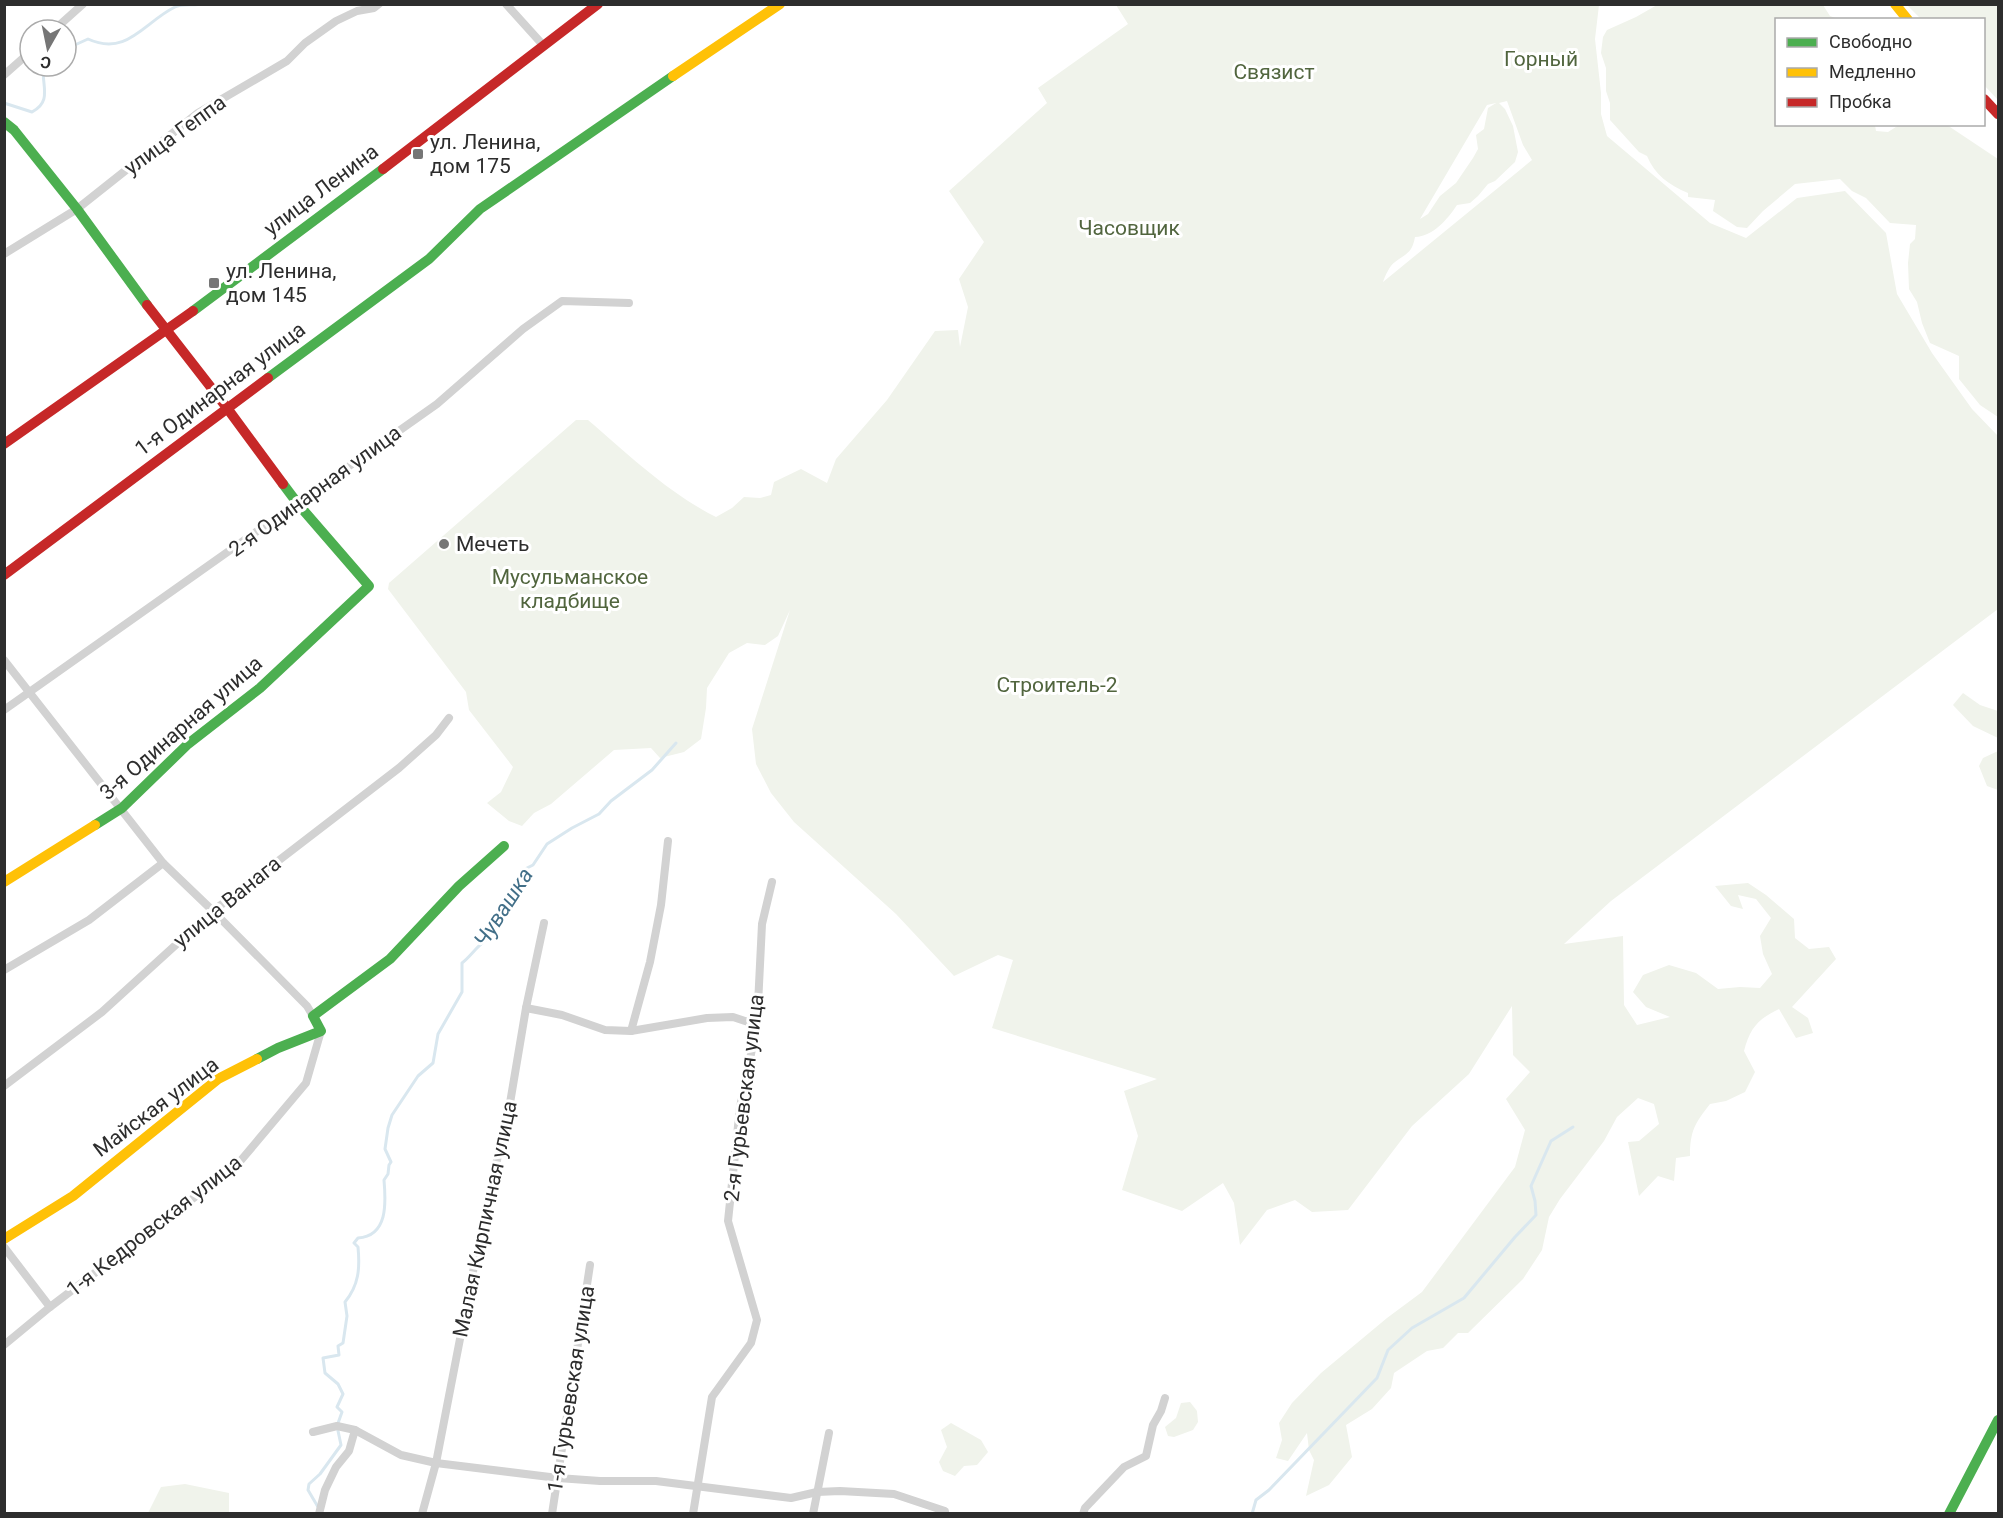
<svg xmlns="http://www.w3.org/2000/svg" width="2003" height="1518" font-family="Roboto,sans-serif">
  <style>
    .green { fill: #f0f3eb; fill-rule: evenodd }
    .lines { fill: none; stroke-linecap: round; stroke-linejoin: round }
    .stream { stroke: #d9e7ef; stroke-width: 3 }
    .street { stroke: #d2d2d2; stroke-width: 8 }
    .fast { stroke: #4caf50; stroke-width: 10 }
    .slow { stroke: #ffc107; stroke-width: 10 }
    .jam { stroke: #c62828; stroke-width: 10 }
    .poi-dot { fill: #767676; stroke: #fff; stroke-width: 2 }
    .labels { text-anchor: middle; stroke-width: 6; stroke-linejoin: round; paint-order: stroke }
    .park-label { font-size: 21px; fill: #51653e; stroke: #fff }
    .street-label { font-size: 21px; fill: #2d2d2d; stroke: #fff }
    .poi-label { font-size: 21px; fill: #2d2d2d; stroke: #fff; text-anchor: start }
    .water-label { font-size: 22px; font-style: italic; fill: #426f88; stroke: #fff }
  </style>
  <rect width="100%" height="100%" fill="#fff"/>
  <g class="green">
    <path d="M1116,5H1599L1595,39L1601,93V114L1607,136L1710,223L1746,238L1797,198L1845,191L1886,233L1897,294L1932,353L1972,409L1998,436V609L1611,901L1564,944L1623,936L1624,1005L1637,1025L1670,1017L1646,1007L1633,992L1643,975L1669,965L1696,973L1718,989L1740,987L1760,988L1772,974L1763,954L1760,936L1771,918L1756,899L1738,895L1743,909L1731,906L1715,886L1748,883L1766,895L1794,919L1795,938L1809,949L1829,947L1836,959L1792,1007L1808,1018L1813,1033L1796,1038L1779,1009C1758,1019 1750,1028 1744,1051L1755,1072L1745,1092L1726,1101L1710,1104C1695,1123 1690,1131 1690,1156L1676,1158L1674,1181L1658,1176L1639,1196L1628,1142L1639,1141L1659,1124L1654,1104L1638,1098L1617,1117L1604,1141L1560,1199L1549,1217L1542,1250L1523,1279L1468,1333H1458L1443,1348L1427,1351L1394,1373L1391,1388L1372,1409L1346,1425L1352,1457L1329,1485L1306,1496L1314,1460L1309,1450L1307,1433L1288,1461L1276,1458L1282,1440L1279,1423L1292,1403L1321,1373L1387,1318L1422,1292L1515,1167L1525,1130L1506,1099L1530,1072L1513,1055L1512,1006L1469,1074L1412,1126L1348,1210L1312,1212L1295,1200L1267,1210L1240,1245L1234,1203L1223,1183L1182,1211L1122,1190L1138,1136L1124,1091L1157,1079L992,1028L1013,960L998,955L954,976L896,914L794,822L771,793L756,764L752,729L790,610L778,636L765,645L747,643L729,653L707,688L706,708L701,739L684,752L660,758L651,748L614,750L551,804L534,813L522,826L509,821L487,803L501,792L513,767L469,710L466,692L388,589L389,583L576,420H588C628,454 668,493 716,517L732,508L744,497L760,498L771,495L774,482L801,469L827,483L836,459L887,400L935,331L958,330L960,347L968,307L959,279L984,242L949,191L1047,103L1038,88L1128,24ZM1507,101L1523,145L1532,160L1383,282C1385,276 1390,265 1395,262C1407,253 1412,253 1415,237C1433,236 1447,220 1457,205L1470,203L1478,196L1488,184L1495,181L1515,162L1518,152L1513,126L1505,109L1499,103ZM1496,103L1488,108L1484,129L1476,135L1478,149L1473,158L1456,183L1440,196L1428,214L1420,219L1487,105Z"/>
    <path d="M1657,5H1823L1830,16L1838,19L1776,20V124L1875,125L1876,131L1888,132L1899,125H1947L1998,159V417L1980,405L1959,379V356L1930,343L1922,323L1917,302L1909,289L1908,263L1910,244L1915,239L1916,225L1890,223L1866,198L1852,191L1840,179L1795,184L1763,211L1747,228L1737,227L1713,211L1715,200L1688,197V193C1669,185 1655,175 1647,156L1639,152L1610,120V103L1606,91V68L1601,53L1603,37L1607,30L1636,17Z"/>
    <path d="M1907,5H1998V100L1984,85V20L1921,19Z"/>
    <path d="M1963,693L1980,705L1998,711V738L1973,726L1953,705Z"/>
    <path d="M1998,751V790L1987,786L1979,766L1983,758Z"/>
    <path d="M1190,1402L1197,1411L1198,1422L1193,1430L1174,1437L1168,1436L1165,1427L1176,1418L1181,1403Z"/>
    <path d="M951,1423L981,1440L988,1452L977,1465L964,1466L955,1476L943,1471L939,1462L947,1447L941,1430Z"/>
    <path d="M185,1484L229,1493V1513H148L161,1487Z"/>
  </g>
  <g class="lines">
    <g class="stream">
      <path d="M66,49L88,39C127,57 144,22 175,7C182,3 194,6 202,4"/>
      <path d="M4,103L32,112C51,102 43,88 43,70L46,66"/>
      <path d="M318,1507L308,1490L309,1484L320,1474L341,1445L337,1426L342,1412L337,1407L343,1394L338,1384L325,1373L323,1358L339,1355L338,1346L343,1343L347,1316L345,1302C359,1285 360,1268 358,1247L354,1243L358,1238C388,1236 386,1203 384,1180L388,1174L389,1165L391,1162L385,1149L388,1128L392,1115L418,1076L433,1063L438,1034L462,992V963C471,956 476,947 486,940L485,934L494,925L523,870L533,865L547,844L572,828L599,814L611,801L652,770L676,743"/>
      <path d="M1252,1514L1256,1500L1269,1490L1377,1378L1388,1350L1412,1328L1464,1298L1515,1237L1536,1215L1535,1201L1531,1186L1551,1141L1573,1127"/>
    </g>
    <g class="street">
      <path d="M506,4L543,45"/>
      <path d="M54,30L83,4"/>
      <path d="M4,75L30,52"/>
      <path d="M4,254L77,209L198,113L287,61L305,43L336,21L357,11L374,8L379,4"/>
      <path d="M4,660L163,863L213,911L307,1006L313,1016"/>
      <path d="M4,710L437,404L523,329L562,301L629,303"/>
      <path d="M4,970L89,920L163,863"/>
      <path d="M526,1008L562,1015L605,1030L631,1031L707,1018L733,1017L757,1025"/>
      <path d="M631,1031L650,962L661,905L668,841"/>
      <path d="M4,1086L102,1012L213,911L399,768L436,735L449,718"/>
      <path d="M4,1247L50,1307"/>
      <path d="M4,1345L50,1307L237,1165L306,1083L321,1031"/>
      <path d="M313,1432L337,1426L355,1430L401,1455L436,1463L558,1478L600,1481H656L791,1498L817,1492L840,1491L894,1494L945,1511V1514"/>
      <path d="M319,1514L325,1490L336,1467L349,1451L355,1430"/>
      <path d="M422,1514L436,1463L483,1220L509,1109L526,1008L544,923"/>
      <path d="M552,1514L590,1265"/>
      <path d="M693,1514L712,1397L751,1343L757,1320L728,1221L740,1107L757,1025L762,924L772,882"/>
      <path d="M813,1514L829,1433"/>
      <path d="M1083,1514L1085,1508L1124,1467L1146,1456L1153,1425L1161,1411L1165,1398"/>
    </g>
    <g class="fast">
      <path d="M4,122L14,130L77,209L147,305"/>
      <path d="M193,311L383,169"/>
      <path d="M268,378L429,259L480,209L673,76"/>
      <path d="M95,825L122,808L188,744L260,688L369,586L298,504L283,484"/>
      <path d="M257,1059L278,1048L321,1031L313,1016L390,959L459,886L504,846"/>
      <path d="M1949,1514L1998,1420"/>
    </g>
    <g class="slow">
      <path d="M1895,4L1908,20"/>
      <path d="M673,76L780,4"/>
      <path d="M4,882L95,825"/>
      <path d="M4,1239L73,1196L218,1079L257,1059"/>
    </g>
    <g class="jam">
      <path d="M1984,99L1998,114"/>
      <path d="M383,169L598,4"/>
      <path d="M147,305L227,408L283,484"/>
      <path d="M4,444L193,311"/>
      <path d="M4,575L268,378"/>
    </g>
  </g>
  <g class="poi-dot">
    <rect x="412" y="148" width="12" height="12" rx="3"/>
    <rect x="208" y="277" width="12" height="12" rx="3"/>
    <circle cx="444" cy="544" r="6"/>
  </g>
  <g class="labels">
    <g class="park-label">
      <text x="1541" y="66">Горный</text>
      <text x="1274" y="79">Связист</text>
      <text x="1129" y="235">Часовщик</text>
      <text x="570" y="584">Мусульманское<tspan x="570" dy="24">кладбище</tspan></text>
      <text x="1057" y="692">Строитель-2</text>
    </g>
    <g class="street-label">
      <text transform="translate(175 135) rotate(-36)" y="7">улица Геппа</text>
      <text transform="translate(321 190) rotate(-37)" y="7">улица Ленина</text>
      <text transform="translate(220 389) rotate(-37)" y="7">1-я Одинарная улица</text>
      <text transform="translate(315 491) rotate(-36)" y="7">2-я Одинарная улица</text>
      <text transform="translate(181 728) rotate(-41)" y="7">3-я Одинарная улица</text>
      <text transform="translate(227 902) rotate(-39)" y="7">улица Ванага</text>
      <text transform="translate(744 1098) rotate(-83)" y="7">2-я Гурьевская улица</text>
      <text transform="translate(156 1107) rotate(-37)" y="7">Майская улица</text>
      <text transform="translate(485 1219) rotate(-78)" y="7">Малая Кирпичная улица</text>
      <text transform="translate(154 1226) rotate(-38)" y="7">1-я Кедровская улица</text>
      <text transform="translate(571 1389) rotate(-81)" y="7">1-я Гурьевская улица</text>
    </g>
    <g class="poi-label">
      <text x="430" y="149">ул. Ленина,<tspan x="430" dy="24">дом 175</tspan></text>
      <text x="226" y="278">ул. Ленина,<tspan x="226" dy="24">дом 145</tspan></text>
      <text x="456" y="551">Мечеть</text>
    </g>
    <g class="water-label">
      <text transform="translate(503 907) rotate(-57)" y="8">Чувашка</text>
    </g>
  </g>
  <rect width="2003" height="1518" fill="none" stroke="#2d2d2d" stroke-width="12"/>
  <rect x="1775" y="18" width="210" height="108" fill="#ffffff" stroke="#ababab" stroke-width="1.5"/>
  <rect x="1787" y="38" width="30" height="9" fill="#4caf50" stroke="#ababab" stroke-width="1.5"/>
  <text x="1829" y="48" font-size="18" fill="#2d2d2d">Свободно</text>
  <rect x="1787" y="68" width="30" height="9" fill="#ffc107" stroke="#ababab" stroke-width="1.5"/>
  <text x="1829" y="78" font-size="18" fill="#2d2d2d">Медленно</text>
  <rect x="1787" y="98" width="30" height="9" fill="#c62828" stroke="#ababab" stroke-width="1.5"/>
  <text x="1829" y="108" font-size="18" fill="#2d2d2d">Пробка</text>
  <g transform="translate(48 48) rotate(189)"><circle r="28" fill="#ffffff" stroke="#ababab" stroke-width="1.5"/>
  <path d="M0-4.5L10 22L0 15L-10 22Z" fill="#767676"/>
  <text y="-9" font-size="16" font-weight="bold" text-anchor="middle" fill="#2d2d2d">С</text>
  </g>
</svg>
